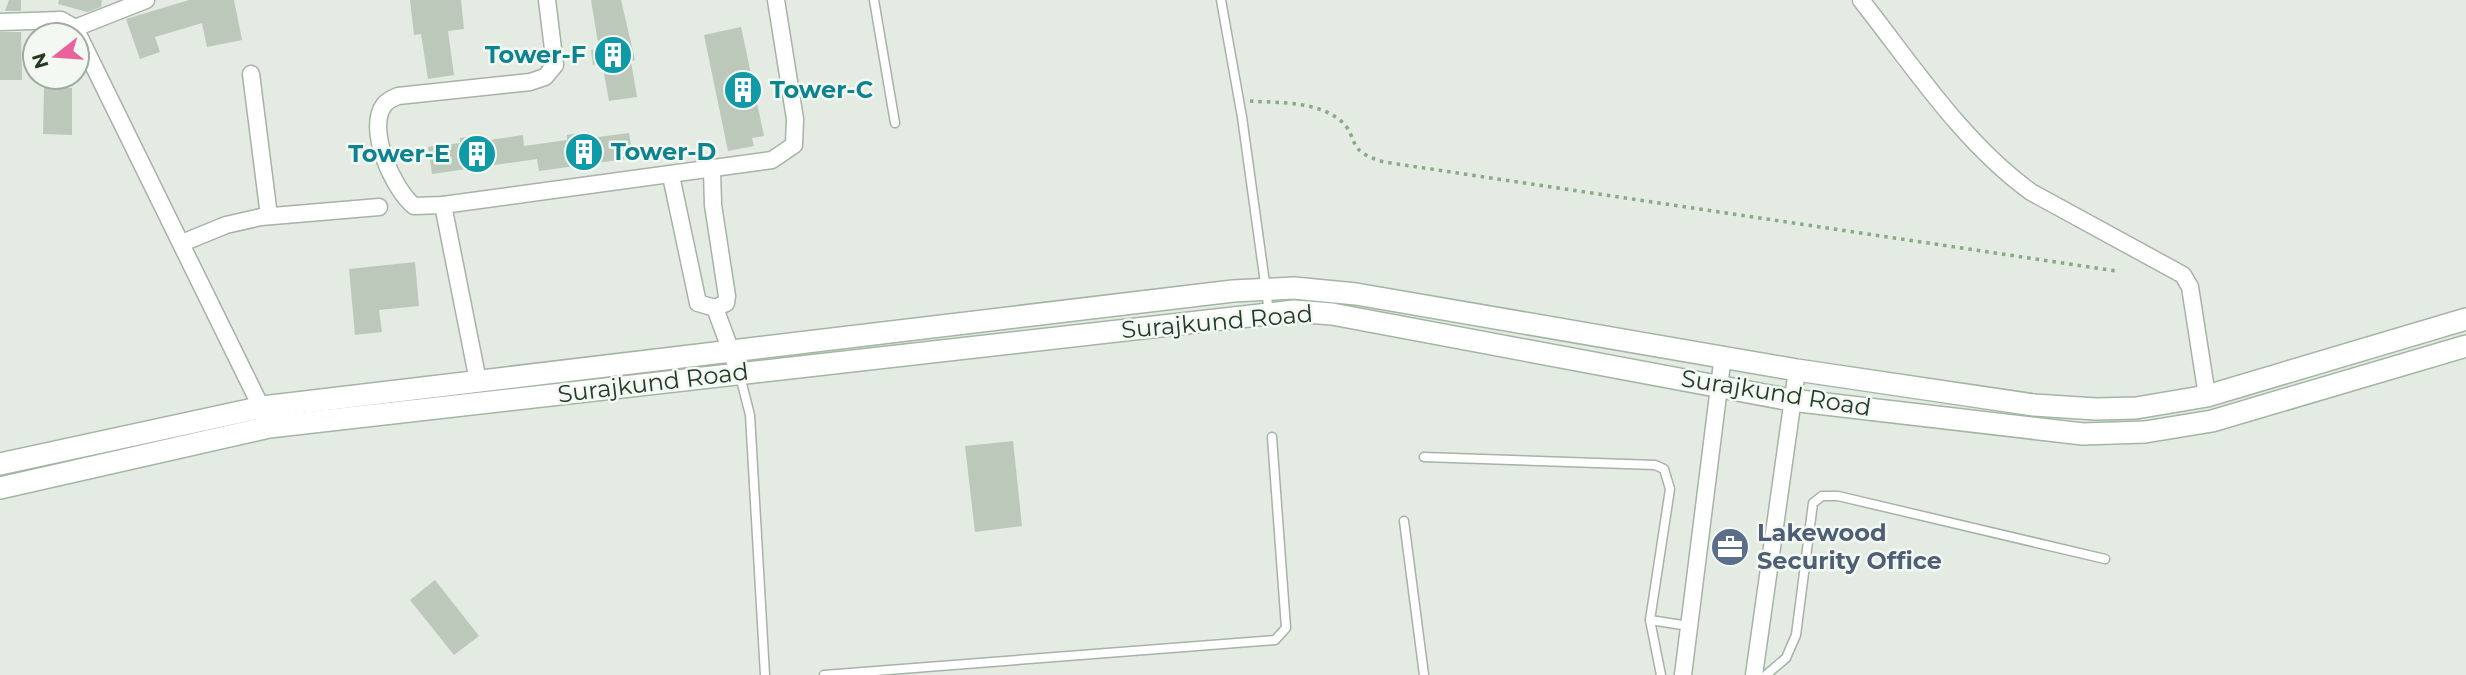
<svg xmlns="http://www.w3.org/2000/svg" width="2466" height="675" font-family="Montserrat,sans-serif">
  <style>
    .building { fill: #bcc9ba }
    .lines { fill: none; stroke-linecap: round; stroke-linejoin: round }
    .lane-casing { stroke: #a6b3a6; stroke-width: 11 }
    .street-casing { stroke: #a6b3a6; stroke-width: 19 }
    .secondary-casing { stroke: #a2b6a2; stroke-width: 24 }
    .path { stroke: #85ac85; stroke-width: 3.5; stroke-dasharray: 3.5 5; stroke-linecap: butt }
    .lane { stroke: #fff; stroke-width: 8 }
    .street { stroke: #fff; stroke-width: 16 }
    .secondary { stroke: #fff; stroke-width: 21 }
    .labels { text-anchor: middle; stroke-width: 5; stroke-linejoin: round; paint-order: stroke }
    .culture-label { font-size: 24px; font-weight: bold; fill: #0d838f; stroke: #f3f8f2; text-anchor: end }
    .street-label { font-size: 24px; fill: #233b25; stroke: #f3f8f2 }
    .service-label { font-size: 24px; font-weight: bold; fill: #4e5e75; stroke: #f3f8f2; text-anchor: start }
  </style>
  <rect width="100%" height="100%" fill="#e3ebe2"/>
  <g class="building">
    <path d="M9,0H21V11H5Z"/>
    <path d="M59,0H102L101,7L87,12L58,4Z"/>
    <path d="M189,0H234L242,40L207,47L202,23L155,37L160,52L140,59L126,19Z"/>
    <path d="M410,0H461L464,29L448,31L454,75L428,79L421,34L414,35Z"/>
    <path d="M591,0H621L635,60L631,61L637,97L609,101L602,63L593,65L591,50L599,49Z"/>
    <path d="M741,27L764,136L752,138L754,146L728,151L704,35Z"/>
    <path d="M0,32H21L22,80H0Z"/>
    <path d="M44,87L72,88V135L43,134Z"/>
    <path d="M589,132L590,138L629,133L633,158L539,171L537,159L432,174L428,147L460,143V138L482,135L483,141L523,135L524,146L567,140V135Z"/>
    <path d="M415,262L419,306L379,310L382,332L355,335L349,269Z"/>
    <path d="M1013,441L1022,526L975,532L965,446Z"/>
    <path d="M1721,536L1742,539L1739,558L1718,555Z"/>
    <path d="M435,580L479,636L454,655L410,600Z"/>
  </g>
  <g class="lines">
    <defs>
      <g id="lane">
        <path d="M874,0L895,123"/>
        <path d="M1221,0L1242,117L1269,312"/>
        <path d="M740,376L750,415L765,675"/>
        <path d="M1424,457L1655,465L1664,469L1670,489L1650,620L1661,675"/>
        <path d="M1404,521L1424,675"/>
        <path d="M1650,620L1689,626"/>
        <path d="M824,675L1275,640L1286,628L1272,437"/>
        <path d="M1766,675L1786,658L1796,635L1813,503L1822,496H1838L2105,559"/>
      </g>
      <g id="street">
        <path d="M547,0L555,65L545,77L530,82L398,96C393,98 387,101 384,105C366,129 393,189 414,206L443,205L772,160L794,145L795,119L776,0"/>
        <path d="M1861,0C1913,66 1962,142 2031,192L2183,275L2190,287L2207,396"/>
        <path d="M0,22L61,20L75,28L265,415"/>
        <path d="M75,28L146,0"/>
        <path d="M251,74L269,216"/>
        <path d="M671,176L698,303L715,308L726,303L727,296L713,205L712,170"/>
        <path d="M443,205L478,381"/>
        <path d="M182,243L226,225L261,217L379,207"/>
        <path d="M715,308L739,373"/>
        <path d="M1683,675L1723,355"/>
        <path d="M1754,675L1797,370"/>
      </g>
      <g id="secondary">
        <path d="M0,464L263,407L1233,291L1294,288L1356,294L1797,370L2034,405L2096,409L2136,408L2207,396L2466,319"/>
        <path d="M0,488L269,427L1294,311L1332,314L1791,400L2083,434L2145,432L2212,421L2466,346"/>
      </g>
    </defs>
    <use href="#lane" class="lane-casing"/>
    <use href="#street" class="street-casing"/>
    <use href="#secondary" class="secondary-casing"/>
    <path class="path" d="M1250,101C1279,103 1316,101 1340,120C1360,137 1344,151 1384,162L2116,271"/>
    <use href="#lane" class="lane"/>
    <use href="#street" class="street"/>
    <use href="#secondary" class="secondary"/>
  </g>
  <defs>
    <symbol id="building-disc" viewBox="-11 -11 22 22"><circle r="9.5" fill="#0f9aa8" stroke="#f3f8f2"/><path d="M-4-6H4V6H1V3H-1V6H-4ZM-2.5-4.3h1.7v1.8h-1.7ZM.8-4.3h1.7v1.8H.8ZM-2.5-1h1.7V.8h-1.7ZM.8-1h1.7V.8H.8Z" fill="#fff"/></symbol>
    <symbol id="office-disc" viewBox="-11 -11 22 22"><circle r="9.5" fill="#5c6f8a" stroke="#f3f8f2"/><path d="M-6-3h4V-5.5h4V-3h4V5H-6ZM-1-4.5V-3h2v-1.5ZM-6 0V1H6V0Z" fill="#fff"/></symbol>
  </defs>
  <g fill-rule="evenodd">
    <use href="#building-disc" x="591" y="33" width="44" height="44"/>
    <use href="#building-disc" x="721" y="68" width="44" height="44"/>
    <use href="#building-disc" x="562" y="130" width="44" height="44"/>
    <use href="#building-disc" x="455" y="132" width="44" height="44"/>
    <use href="#office-disc" x="1708" y="525" width="44" height="44"/>
  </g>
  <g class="labels">
    <g class="culture-label">
      <text x="586" y="63">Tower-F</text>
      <text x="770" y="98" text-anchor="start">Tower-C</text>
      <text x="611" y="160" text-anchor="start">Tower-D</text>
      <text x="450" y="162">Tower-E</text>
    </g>
    <g class="street-label">
      <text transform="translate(1217 322) rotate(-5)" y="8">Surajkund Road</text>
      <text transform="translate(653 383) rotate(-7)" y="8">Surajkund Road</text>
      <text transform="translate(1776 393) rotate(9)" y="8">Surajkund Road</text>
    </g>
    <g class="service-label">
      <text x="1757" y="541">Lakewood<tspan x="1757" dy="28">Security Office</tspan></text>
    </g>
  </g>
  <g transform="translate(56 56) rotate(253)"><circle r="33" fill="#f3f8f2" stroke="#a0aca0" stroke-width="2"/>
  <path d="M0-5L12 26L0 18L-12 26Z" fill="#e8639b"/>
  <text y="-10" font-size="19" font-weight="bold" text-anchor="middle" fill="#233b25">N</text>
  </g>
</svg>
